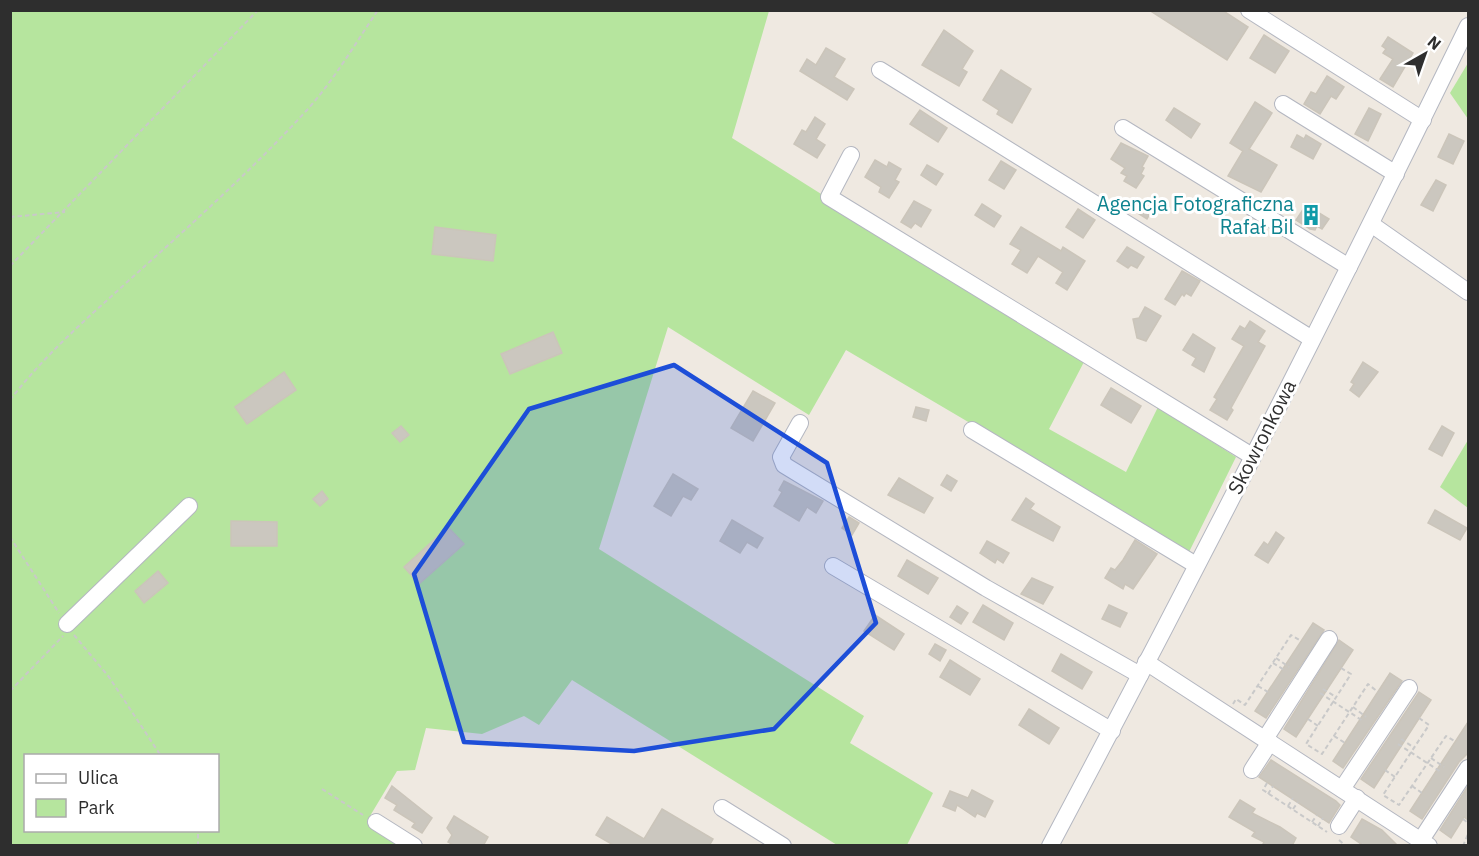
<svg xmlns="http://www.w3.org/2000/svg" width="1479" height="856" font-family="'IBM Plex Sans',sans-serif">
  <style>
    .green { fill: #b6e59e; fill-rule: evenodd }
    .building { fill: #cbc7bf; stroke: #cbc5ba; stroke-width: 1.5 }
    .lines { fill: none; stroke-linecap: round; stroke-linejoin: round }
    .minor-casing { stroke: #b4b7c1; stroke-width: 18 }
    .path { stroke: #c9c9c9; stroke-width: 2; stroke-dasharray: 4.5 3; stroke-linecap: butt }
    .minor { stroke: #fff; stroke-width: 16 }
    .marked { fill: #1d4ed8; fill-opacity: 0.2; stroke: #1d4ed8; stroke-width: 4.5; stroke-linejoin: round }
    .labels { text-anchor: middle; stroke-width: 6; stroke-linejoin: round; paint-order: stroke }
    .culture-label { font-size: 20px; fill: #0d838f; stroke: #fff; text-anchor: end }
    .street-label { font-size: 20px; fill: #2e2e2e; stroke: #fff }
  </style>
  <rect width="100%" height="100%" fill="#efe9e1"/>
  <g class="green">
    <path d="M10,11H769L732,138L1085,360L1049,429L1126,472L1158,407L1236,457L1189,552L846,350L809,415L668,327L599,549L864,716L850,743L933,793L907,845H837L572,680L539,725L524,716L482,734L426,728L415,770L397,771L367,821L406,845H11ZM26,756H218V830H26Z"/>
    <path d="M1468,63V119L1450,93Z"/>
    <path d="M1468,440V508L1440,487Z"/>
  </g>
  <g class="building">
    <path d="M1149,10H1222L1248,27L1227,60Z"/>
    <path d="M944,30L973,51L962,69L967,72L959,86L922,65Z"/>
    <path d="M1264,35L1289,51L1275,73L1250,58Z"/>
    <path d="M1388,37L1413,53L1393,87L1380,79L1393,59L1383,53L1386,49L1382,46Z"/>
    <path d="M826,48L845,59L834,77L854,89L847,100L800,71L807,59L816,65Z"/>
    <path d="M1001,70L1031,89L1012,123L997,114L999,110L983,100Z"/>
    <path d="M1327,76L1344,87L1336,99L1331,96L1320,114L1304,104L1311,92L1316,94Z"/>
    <path d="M1255,102L1272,113L1249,149L1277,165L1261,192L1228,176L1243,151L1230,143Z"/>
    <path d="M1174,108L1200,124L1191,138L1166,120Z"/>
    <path d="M1369,108L1381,114L1368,141L1355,134Z"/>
    <path d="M920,110L947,128L938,142L910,124Z"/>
    <path d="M815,117L825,124L816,139L825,145L817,158L794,144L802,130L806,132Z"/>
    <path d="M1449,134L1464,141L1453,164L1438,157Z"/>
    <path d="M1297,135L1304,139L1306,135L1321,144L1313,159L1291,147Z"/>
    <path d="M1121,143L1148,156L1142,167L1144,168L1141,174L1144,176L1136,188L1124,181L1127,176L1121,173L1125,168L1111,159Z"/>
    <path d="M875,160L887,167L889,162L901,169L895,180L899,182L889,198L879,192L881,187L865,177Z"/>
    <path d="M1001,161L1016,170L1004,189L989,180Z"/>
    <path d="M927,165L943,174L936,185L921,175Z"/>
    <path d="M1436,180L1446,185L1433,211L1421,205Z"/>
    <path d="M914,201L931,210L921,227L915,223L911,228L901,222Z"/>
    <path d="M1142,202L1153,208L1147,219L1136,212Z"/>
    <path d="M982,204L1001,216L994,227L975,215Z"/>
    <path d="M1306,205L1329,219L1322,229L1317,226L1315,230L1310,229L1296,220Z"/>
    <path d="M1078,209L1095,220L1083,238L1066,227Z"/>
    <path d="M435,227L496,235L493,261L432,254Z"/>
    <path d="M1021,227L1061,251L1063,247L1085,261L1067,290L1056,283L1063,272L1038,256L1027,273L1012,264L1021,250L1010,244Z"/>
    <path d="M1127,247L1144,257L1137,268L1131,265L1128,268L1117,261Z"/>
    <path d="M1182,271L1200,281L1191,296L1186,293L1184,296L1182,294L1175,305L1165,299Z"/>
    <path d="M1145,307L1161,316L1146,341L1137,338L1133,319L1139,318Z"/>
    <path d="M1250,321L1265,331L1258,342L1265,346L1231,408L1233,410L1227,420L1210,410L1217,399L1214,397L1244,346L1232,339L1240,326L1245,329Z"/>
    <path d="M553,332L562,353L510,374L501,354Z"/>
    <path d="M1193,334L1215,348L1204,372L1192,365L1196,358L1183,350Z"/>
    <path d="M1363,362L1378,372L1359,397L1350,390L1354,384L1351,382Z"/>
    <path d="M284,372L296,390L247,424L235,407Z"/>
    <path d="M1111,388L1141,406L1131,423L1101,405Z"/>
    <path d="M753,391L775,403L753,441L731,428Z"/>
    <path d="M916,407L929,410L926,421L913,417Z"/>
    <path d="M401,426L409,435L400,442L392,433Z"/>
    <path d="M1442,426L1454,433L1442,456L1429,449Z"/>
    <path d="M673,474L698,489L691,500L683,496L671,516L654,506Z"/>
    <path d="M947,475L957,481L951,491L941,485Z"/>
    <path d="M899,478L933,498L924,513L888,495Z"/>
    <path d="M784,481L823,501L816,513L807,507L799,521L774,506L782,492L779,490Z"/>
    <path d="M322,491L328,499L320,506L313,499Z"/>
    <path d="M1026,498L1034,504L1030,509L1060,527L1053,541L1012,520Z"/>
    <path d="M1435,510L1467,528L1460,540L1428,523Z"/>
    <path d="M849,517L859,523L852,535L842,528Z"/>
    <path d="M732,520L763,538L757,548L747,542L740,553L720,541Z"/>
    <path d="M231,521L277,522V546H231Z"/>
    <path d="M448,527L464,544L419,584L404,567Z"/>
    <path d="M1276,532L1284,538L1268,563L1255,555L1264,542L1268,545Z"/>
    <path d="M1135,540L1157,554L1133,589L1125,584L1123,589L1105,578L1111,568L1115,570L1123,560Z"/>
    <path d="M987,541L1009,553L1003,563L997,559L995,563L980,553Z"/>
    <path d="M907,560L938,578L928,594L898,576Z"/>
    <path d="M158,571L168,583L144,603L135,591Z"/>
    <path d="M1032,578L1053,587L1043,604L1021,594Z"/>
    <path d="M983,605L1013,623L1004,640L973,622Z"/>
    <path d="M1109,605L1127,613L1120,627L1102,619Z"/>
    <path d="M957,606L968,613L961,624L950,617Z"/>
    <path d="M875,615L904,634L894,650L864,631Z"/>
    <path d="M1313,623L1324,630L1266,718L1255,711Z"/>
    <path d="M1339,640L1353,650L1296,737L1284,729Z"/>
    <path d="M935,644L946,650L940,661L929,654Z"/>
    <path d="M1061,654L1092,672L1082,689L1052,671Z"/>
    <path d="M950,660L980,679L970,695L940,677Z"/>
    <path d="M1390,673L1402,681L1343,768L1333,761Z"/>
    <path d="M1419,692L1431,700L1374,788L1361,779Z"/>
    <path d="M1029,709L1059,728L1049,744L1019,725Z"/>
    <path d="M1468,722V753L1459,762L1422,819L1410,811Z"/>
    <path d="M1271,760L1336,801L1340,805L1329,823L1259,777Z"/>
    <path d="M392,786L432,818L422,833L412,827L415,823L394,810L397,805L385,798Z"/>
    <path d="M1468,786V820L1464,817L1451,838L1440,830Z"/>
    <path d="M972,790L993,801L985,817L977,813L975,817L957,805L955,811L943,806L950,791L968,798Z"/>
    <path d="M1240,800L1255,809L1252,813L1280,827L1296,838L1292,846H1262L1264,842L1252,836L1255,832L1229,817Z"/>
    <path d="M662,809L713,839L709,846H615L596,835L607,817L644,839Z"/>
    <path d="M454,816L488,837L483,846H455L448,842L452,835L447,828Z"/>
    <path d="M1362,819L1382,830L1398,846H1364L1351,837Z"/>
  </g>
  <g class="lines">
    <defs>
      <g id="minor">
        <path d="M1249,10L1423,120"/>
        <path d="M880,70L1312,339"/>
        <path d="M1283,104L1396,174"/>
        <path d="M1123,128L1349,267"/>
        <path d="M851,155L829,197L1252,456"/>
        <path d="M1371,224L1468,292"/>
        <path d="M800,423L781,457L784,465L986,588L1140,675"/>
        <path d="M972,430L1196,565"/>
        <path d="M833,566L1112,731"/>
        <path d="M67,624L189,506"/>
        <path d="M1146,662L1429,846"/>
        <path d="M1265,739L1329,639"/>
        <path d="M1252,770L1270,742"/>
        <path d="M1342,789L1409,688"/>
        <path d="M722,808L783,846"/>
        <path d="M376,822L414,846"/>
        <path d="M1339,826L1357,798"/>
        <path d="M1421,840L1468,768"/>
        <path d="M1050,846C1194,575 1334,301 1468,26"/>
      </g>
    </defs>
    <use href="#minor" class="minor-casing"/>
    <g class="path">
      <path d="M10,217L65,212"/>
      <path d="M10,266L258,10"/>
      <path d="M10,400C47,352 91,315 136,274C194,222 254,168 307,110C334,80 355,44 378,10"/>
      <path d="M10,537L59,613"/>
      <path d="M74,635L109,677L161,756"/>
      <path d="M1276,658L1289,667"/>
      <path d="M1273,663L1286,671"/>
      <path d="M1341,668L1351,674L1306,744L1322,754L1368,684L1378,692"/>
      <path d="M1258,686L1268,692"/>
      <path d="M1323,689L1336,697"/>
      <path d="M10,691L63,636"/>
      <path d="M1320,693L1363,721"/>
      <path d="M1233,704L1236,699L1245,705L1291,635L1301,641"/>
      <path d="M1353,707L1366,717"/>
      <path d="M1419,718L1429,725L1383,795L1399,805L1446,736L1456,742"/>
      <path d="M1308,719L1318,726"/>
      <path d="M1334,736L1345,743"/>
      <path d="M1401,739L1413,747"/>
      <path d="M1398,744L1441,772"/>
      <path d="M1431,758L1444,767"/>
      <path d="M1385,770L1395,777"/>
      <path d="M1267,783L1263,790L1327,832"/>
      <path d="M1412,786L1422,793"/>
      <path d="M322,789L363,815"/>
      <path d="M1268,794L1273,786"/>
      <path d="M1288,806L1293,798"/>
      <path d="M1293,809L1298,802"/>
      <path d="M1463,819L1468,823"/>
      <path d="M1312,822L1317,815"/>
      <path d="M1318,826L1323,818"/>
      <path d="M1339,840L1346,846"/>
      <path d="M198,846V830"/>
      <path d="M1362,846L1363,844"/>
      <path d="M1463,846L1468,834"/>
    </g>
    <use href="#minor" class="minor"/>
  </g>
  <path class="marked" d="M674,365L827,463L876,623L774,729L634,751L464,742L414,574L529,409Z"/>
  <defs>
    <symbol id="building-bare" viewBox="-9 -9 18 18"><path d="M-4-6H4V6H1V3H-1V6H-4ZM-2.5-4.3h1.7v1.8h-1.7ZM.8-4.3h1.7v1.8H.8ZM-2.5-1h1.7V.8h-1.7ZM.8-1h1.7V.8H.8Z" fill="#0f9aa8" stroke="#fff" stroke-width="2.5" paint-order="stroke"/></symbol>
  </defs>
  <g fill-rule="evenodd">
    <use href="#building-bare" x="1296" y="200" width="30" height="30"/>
  </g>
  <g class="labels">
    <g class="culture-label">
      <text x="1294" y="211">Agencja Fotograficzna<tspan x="1294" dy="23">Rafał Bil</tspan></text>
    </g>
    <g class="street-label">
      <text transform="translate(1262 437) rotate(-63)" y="7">Skowronkowa</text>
    </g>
  </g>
  <rect width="1479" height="856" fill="none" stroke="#2e2e2e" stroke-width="24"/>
  <rect x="24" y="754" width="195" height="78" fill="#ffffff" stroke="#ababab" stroke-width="1.5"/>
  <rect x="36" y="774" width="30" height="9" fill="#ffffff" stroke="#ababab" stroke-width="1.5"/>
  <text x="78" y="784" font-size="18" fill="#2e2e2e">Ulica</text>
  <rect x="36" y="799" width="30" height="18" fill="#b6e59e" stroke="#ababab" stroke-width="1.5"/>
  <text x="78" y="814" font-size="18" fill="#2e2e2e">Park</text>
  <g transform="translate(1425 54) rotate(40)" stroke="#ffffff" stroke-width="4.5" paint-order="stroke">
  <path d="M0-4.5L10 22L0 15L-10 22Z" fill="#2e2e2e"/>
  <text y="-9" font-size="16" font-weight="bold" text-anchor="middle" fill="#2e2e2e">N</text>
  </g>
</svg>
